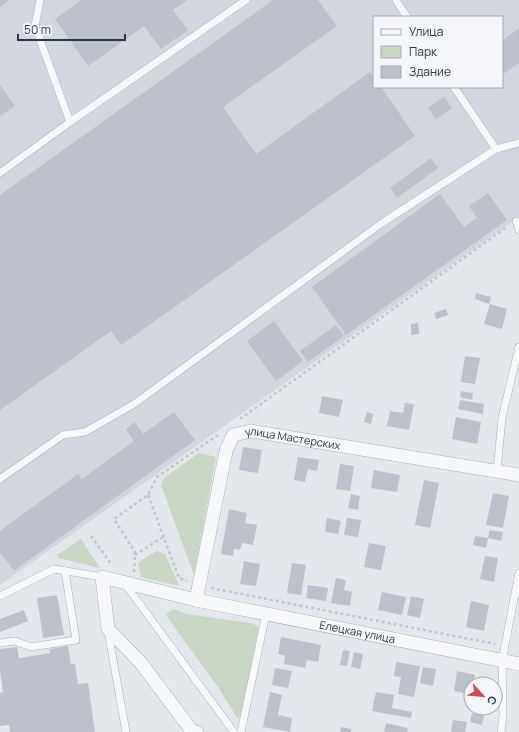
<svg xmlns="http://www.w3.org/2000/svg" width="519" height="732" font-family="Manrope,sans-serif">
  <style>
    .built { fill: #d2d6de; fill-rule: evenodd }
    .green { fill: #c9d6c5 }
    .building { fill: #bbc0ca }
    .lines { fill: none; stroke-linecap: round; stroke-linejoin: round }
    .service-casing { stroke: #a9aeb7; stroke-width: 8 }
    .minor-casing { stroke: #a9aeb7; stroke-width: 14 }
    .path { stroke: #c2c5cb; stroke-width: 2.5; stroke-dasharray: 3 3; stroke-linecap: butt }
    .service { stroke: #f7f8fa; stroke-width: 7 }
    .minor { stroke: #f7f8fa; stroke-width: 13 }
    .labels { text-anchor: middle; stroke-width: 3.5; stroke-linejoin: round; paint-order: stroke }
    .street-label { font-size: 11px; fill: #2b3445; stroke: #f4f6f9 }
  </style>
  <rect width="100%" height="100%" fill="#e4e7ec"/>
  <path class="built" d="M0,0H519V217L0,585ZM374,17H502V87H374Z"/>
  <g class="green">
    <path d="M199,453L216,457L194,575L161,485L164,478Z"/>
    <path d="M81,539L100,568L58,558L57,555Z"/>
    <path d="M157,551L165,554L179,586L141,577L138,564L140,561Z"/>
    <path d="M174,609L186,614L250,623L258,626V630L242,712L238,719L218,687L170,621L166,614Z"/>
  </g>
  <g class="building">
    <path d="M0,0H9L0,7Z"/>
    <path d="M81,0H187L173,10L188,30L161,49L144,26L88,66L55,19Z"/>
    <path d="M273,0H318L337,26L223,107L256,154L370,72L374,78V87H381L415,136L121,345L111,331L0,410V195Z"/>
    <path d="M519,28V63L502,75V41Z"/>
    <path d="M0,85L15,106L0,116Z"/>
    <path d="M444,97L452,108L436,119L428,108Z"/>
    <path d="M431,158L438,168L397,198L390,188Z"/>
    <path d="M488,193L507,220L346,335L312,287L440,194L464,227L477,218L469,206Z"/>
    <path d="M476,293L491,297L489,304L475,299Z"/>
    <path d="M490,304L507,309L502,329L484,324Z"/>
    <path d="M446,309L448,315L436,319L434,313Z"/>
    <path d="M274,321L303,361L276,381L247,341Z"/>
    <path d="M418,323L419,334L411,335V324Z"/>
    <path d="M336,325L344,336L308,362L300,351Z"/>
    <path d="M465,356L480,358L475,384L461,382Z"/>
    <path d="M461,391L473,393L472,400L460,397Z"/>
    <path d="M322,396L343,400L339,417L319,413Z"/>
    <path d="M460,400L484,404L483,414L458,409Z"/>
    <path d="M405,403L414,404L409,430L387,426L390,411L403,413Z"/>
    <path d="M174,412L195,440L14,571L0,552V531L78,474L82,479L134,441L126,429L135,422L143,434Z"/>
    <path d="M367,412L373,414L371,424L364,422Z"/>
    <path d="M456,417L481,422L477,444L452,439Z"/>
    <path d="M243,447L262,450L258,473L239,470Z"/>
    <path d="M298,457L319,460L317,471L308,469L305,482L294,480Z"/>
    <path d="M340,464L354,466L350,491L336,489Z"/>
    <path d="M374,470L400,475L397,492L371,488Z"/>
    <path d="M424,480L439,483L430,528L415,525Z"/>
    <path d="M493,493L509,496L503,528L486,525Z"/>
    <path d="M351,494L360,496L358,510L348,508Z"/>
    <path d="M229,509L247,513L245,523L257,525L253,545L242,543L240,550L234,549L233,556L221,554Z"/>
    <path d="M327,518L341,521L338,534L325,532Z"/>
    <path d="M347,518L361,520L358,537L344,535Z"/>
    <path d="M490,530L503,532L501,541L488,538L486,548L473,545L475,536L488,538Z"/>
    <path d="M369,543L386,546L381,570L364,567Z"/>
    <path d="M485,556L498,558L494,582L480,579Z"/>
    <path d="M244,561L260,564L256,586L240,584Z"/>
    <path d="M292,563L306,565L301,595L287,593Z"/>
    <path d="M336,578L346,580L344,590L352,592L350,606L331,603Z"/>
    <path d="M308,585L328,588L326,601L306,598Z"/>
    <path d="M382,592L406,597L402,615L378,610Z"/>
    <path d="M57,595L64,635L43,638L37,598Z"/>
    <path d="M411,596L424,599L420,618L407,615Z"/>
    <path d="M471,601L489,605L484,631L466,627Z"/>
    <path d="M24,610L28,621L0,632V619Z"/>
    <path d="M281,637L321,645L318,662L307,660L305,668L284,664L285,656L278,654Z"/>
    <path d="M68,646L71,664H75L78,684L88,683L95,732H10L9,725L0,726V693L3,692L0,670V649L17,647L19,658L50,653L49,649Z"/>
    <path d="M343,650L350,651L347,666L340,665Z"/>
    <path d="M354,652L363,654L360,669L351,667Z"/>
    <path d="M396,662L420,666L414,697L398,694L401,677L394,676Z"/>
    <path d="M423,667L436,669L433,686L420,683Z"/>
    <path d="M275,668L292,671L288,688L272,685Z"/>
    <path d="M457,671L475,675L473,684L469,685L467,694L454,691Z"/>
    <path d="M270,692L282,695L278,715L292,718L290,732L263,727Z"/>
    <path d="M376,692L394,695L392,708L412,712L411,718L372,711Z"/>
    <path d="M472,713L484,715L482,725L470,722Z"/>
    <path d="M453,720L467,722L465,732H451Z"/>
    <path d="M386,723L408,728L407,732H384Z"/>
    <path d="M341,727L351,729V732H340Z"/>
  </g>
  <g class="lines">
    <defs>
      <g id="service">
        <path d="M396,0L407,17"/>
        <path d="M70,122L246,0"/>
        <path d="M496,149L519,143"/>
        <path d="M0,173L70,122L35,26L40,0"/>
        <path d="M516,221L519,230"/>
        <path d="M497,470L502,418L519,347"/>
        <path d="M0,479L63,435L85,432L134,404L382,223L496,149L454,87"/>
        <path d="M125,584L234,732"/>
        <path d="M0,596L54,569L102,577"/>
        <path d="M108,631L126,732"/>
        <path d="M0,643L15,641L31,647L76,640L65,571"/>
        <path d="M241,732L266,614"/>
        <path d="M501,732L503,716L502,661L519,573"/>
      </g>
      <g id="minor">
        <path id="s1" d="M196,600L226,451L233,435L251,431L519,475"/>
        <path id="s2" d="M197,732L192,731L141,663L108,629L102,577L196,600L519,664"/>
      </g>
    </defs>
    <use href="#service" class="service-casing"/>
    <use href="#minor" class="minor-casing"/>
    <g class="path">
      <path d="M240,419L507,227"/>
      <path d="M148,495L179,578L187,581"/>
      <path d="M91,536L112,565"/>
      <path d="M135,555L163,537"/>
      <path d="M134,572L135,552L114,519L148,495L157,477L218,435"/>
      <path d="M211,588L495,644"/>
    </g>
    <use href="#service" class="service"/>
    <use href="#minor" class="minor"/>
  </g>
  <g class="labels">
    <g class="street-label">
      <text dy="4" stroke="none"><textPath href="#s1" startOffset="230">улица Мастерских</textPath></text>
      <text dy="4" stroke="none"><textPath href="#s2" startOffset="451">Елецкая улица</textPath></text>
    </g>
  </g>
  <rect x="373" y="16" width="130" height="72" fill="#f4f6f9" stroke="#a4a8b1"/>
  <rect x="381" y="29" width="20" height="6" fill="#f7f8fa" stroke="#a4a8b1"/>
  <text x="409" y="36" font-size="12" fill="#2b3445">Улица</text>
  <rect x="381" y="46" width="20" height="12" fill="#c9d6c5" stroke="#a4a8b1"/>
  <text x="409" y="56" font-size="12" fill="#2b3445">Парк</text>
  <rect x="381" y="66" width="20" height="12" fill="#bbc0ca" stroke="#a4a8b1"/>
  <text x="409" y="76" font-size="12" fill="#2b3445">Здание</text>
  <g transform="translate(483 696) rotate(117)"><circle r="19" fill="#f4f6f9" stroke="#a4a8b1"/>
  <path d="M0-3L7 15L0 10L-7 15Z" fill="#d1495b"/>
  <text y="-6" font-size="11" font-weight="bold" text-anchor="middle" fill="#2b3445">С</text>
  </g>
  <path d="M18 34v6h107v-6" fill="none" stroke="#2b3445" stroke-width="2"/>
  <text x="24" y="34" font-size="12" fill="#2b3445" stroke="#f4f6f9" stroke-width="3" paint-order="stroke">50 m</text>
</svg>
